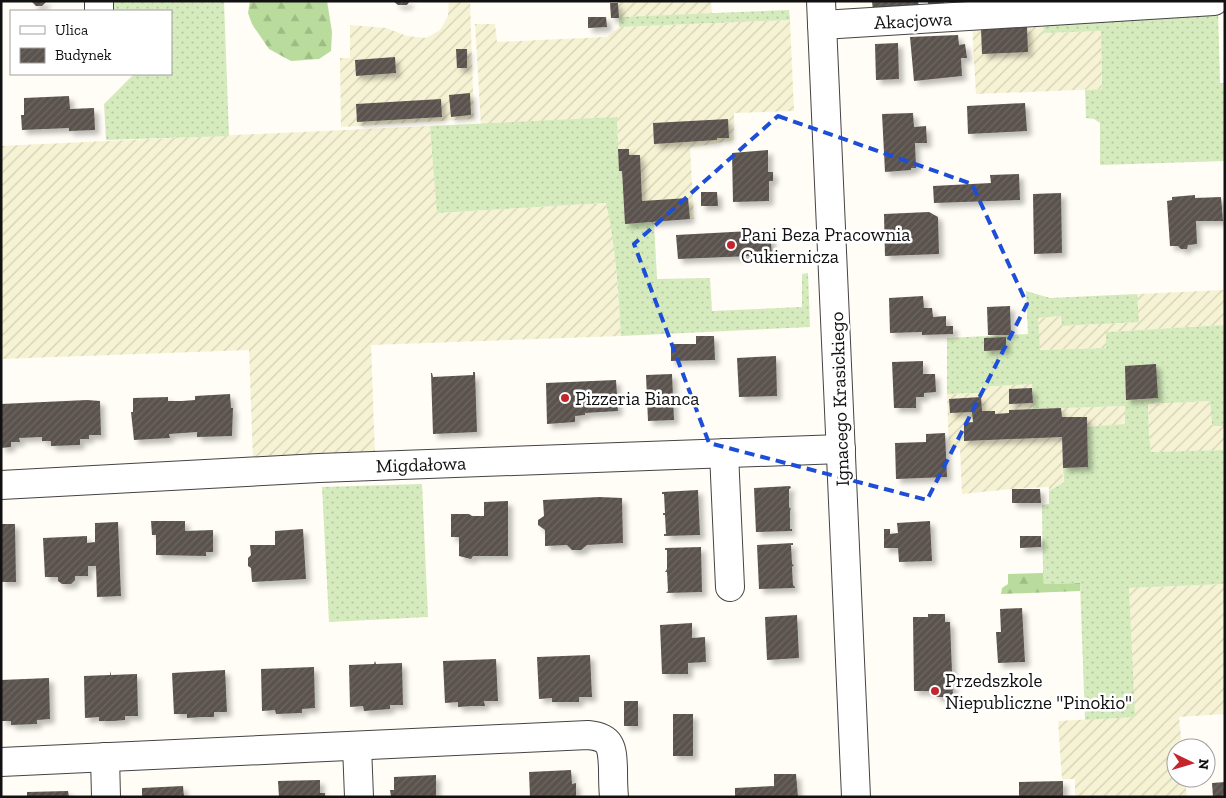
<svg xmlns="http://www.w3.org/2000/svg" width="1226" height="798" font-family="'Zilla Slab',serif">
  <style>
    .farmland { fill: url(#farmland-furrows) }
    .grass { fill: url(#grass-dots) }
    .forest { fill: url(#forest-firs) }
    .building { fill: url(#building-hatch); filter: url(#shadow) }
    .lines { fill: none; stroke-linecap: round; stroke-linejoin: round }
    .minor-casing { stroke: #444; stroke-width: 30 }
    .minor { stroke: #fff; stroke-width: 28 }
    .marked { fill: none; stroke: #1d4ed8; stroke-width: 4; stroke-dasharray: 10 6; stroke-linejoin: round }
    .poi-dot { fill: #c4262e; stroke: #fff; stroke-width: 2 }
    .labels { text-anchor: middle; stroke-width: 5; stroke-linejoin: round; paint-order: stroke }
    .street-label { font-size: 19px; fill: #111; stroke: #fff }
    .poi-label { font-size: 19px; fill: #111; stroke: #fff; text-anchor: start }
  </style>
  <defs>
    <pattern id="farmland-furrows" width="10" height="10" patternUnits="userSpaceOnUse" patternTransform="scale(1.25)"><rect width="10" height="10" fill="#f6f3d4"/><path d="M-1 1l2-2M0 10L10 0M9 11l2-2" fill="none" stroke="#d2cfb5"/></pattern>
    <pattern id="grass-dots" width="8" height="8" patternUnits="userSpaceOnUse" patternTransform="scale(1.25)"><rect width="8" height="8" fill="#d5ebbd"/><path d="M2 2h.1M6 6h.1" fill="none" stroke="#b6c8a1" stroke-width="1.8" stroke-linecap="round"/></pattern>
    <pattern id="forest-firs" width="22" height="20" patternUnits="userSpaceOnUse" patternTransform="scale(1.25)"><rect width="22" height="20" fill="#b9dc9c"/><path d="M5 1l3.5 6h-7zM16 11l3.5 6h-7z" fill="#9ebc85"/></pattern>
    <pattern id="building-hatch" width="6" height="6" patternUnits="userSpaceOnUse" patternTransform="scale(1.25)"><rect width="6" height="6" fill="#5a524d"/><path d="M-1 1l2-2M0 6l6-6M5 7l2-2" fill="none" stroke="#6d6662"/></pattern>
    <filter id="shadow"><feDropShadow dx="4.5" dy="4.5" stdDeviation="2.5" flood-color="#0004"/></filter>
  </defs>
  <rect width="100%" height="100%" fill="#fffdf5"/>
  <g class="farmland">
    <path d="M449,1H470L474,119L341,127L340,58H350V25L386,28L407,36L426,38L440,30L448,16Z"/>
    <path d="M618,1H711L712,14L619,17Z"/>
    <path d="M1043,19L1044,33L1101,31L1102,89L976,94L972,24Z"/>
    <path d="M790,20L794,111L734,113V140L690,148L694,219L625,224L622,171H619L617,117L481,125L475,24H495L497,42L607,37L619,27Z"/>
    <path d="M430,126L438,213L606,203L612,229L616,266L621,336L371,345L375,455L253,460L249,350L1,359V146Z"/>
    <path d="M1225,290V325L1106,332V348L1039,350L1038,318L1062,316V326L1138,322L1137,294Z"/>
    <path d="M1032,384L1033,409L1125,406V424L1088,467L1062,471L1064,482L1049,491V487L1012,489L962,494L960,448H949L947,394L980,393V387Z"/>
    <path d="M1210,401L1212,426H1225V450L1151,453L1149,435L1148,404Z"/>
    <path d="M1225,584V714L1179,717L1182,748H1176V778H1185L1187,797H1075V779H1062L1058,721L1134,717L1129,588Z"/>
  </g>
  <g class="grass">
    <path d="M109,1H224L229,136L106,140L104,104L134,74H171V11H110Z"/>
    <path d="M789,10L790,20L619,27V17Z"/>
    <path d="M1218,10L1220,83H1225V161L1100,165V123L1094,119L1086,118L1085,90L1102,89L1101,31L1044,33L1043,19Z"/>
    <path d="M617,117L619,171H622L625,223L654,222L657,279L710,278L712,311L802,307V274L808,273L810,327L621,336C618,291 616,246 606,203L437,213L430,126Z"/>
    <path d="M1026,291L1050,298L1137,294L1139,322L1062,326L1061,316L1038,318L1040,350L1106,348V332L1225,325V426H1212L1210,401L1148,404L1149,435L1151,452L1225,450V584L1129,588L1135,717L1085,720L1080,583L1044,584L1043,573L1042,505L1049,504V491L1064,482L1063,468L1088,467L1087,427L1125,424V406L1033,409L1032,384L980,387V393L947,394V338L1028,334Z"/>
    <path d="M422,484L428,617L329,622L322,487Z"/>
  </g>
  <g class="forest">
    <path d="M250,1H327L332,32L331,51L319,59L291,61L269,49L252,24L248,13Z"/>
    <path d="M1043,573L1044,584L1080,583V591L1001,594L1002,588L1008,584V574Z"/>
  </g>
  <g class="building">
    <path d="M31,1H47L42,6H36Z"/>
    <path d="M393,1H410L407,5H398Z"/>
    <path d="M872,1H918L919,8L873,11Z"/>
    <path d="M928,1H944L945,9L928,10Z"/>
    <path d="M610,3H618L619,18H611Z"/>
    <path d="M588,17H606L607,27L588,28Z"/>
    <path d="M1027,27L1028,52L982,54L981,29Z"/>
    <path d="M958,35L959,45L965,44L967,58H961L962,76L914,81L910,37Z"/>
    <path d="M898,43L899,79L876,80L875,44Z"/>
    <path d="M456,49H467V68H457Z"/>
    <path d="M395,57L396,73L356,76L355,60Z"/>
    <path d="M470,93L471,115L451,117L449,95Z"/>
    <path d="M69,96L70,109L94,108L95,130L69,131V128L22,130L21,115H24V98Z"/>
    <path d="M441,99L442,117L357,122L356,104Z"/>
    <path d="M1025,103L1027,131L968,134L967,106Z"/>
    <path d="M913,113L914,127L926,126L927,143H915L916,168H911V170L885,172L882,114Z"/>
    <path d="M728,119L729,138H717V140L654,144L653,123Z"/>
    <path d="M618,149H629V155H640L642,201L688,198L690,219L625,224L622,171H619Z"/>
    <path d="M768,150V172H773V181H769V201L733,202L732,153Z"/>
    <path d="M1019,174L1020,200L934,203L933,186L991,183L990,175Z"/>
    <path d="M701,192H717L718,206H701Z"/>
    <path d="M1061,193L1062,253L1034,254L1033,194Z"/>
    <path d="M1195,195V198L1221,197L1223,221H1196L1197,244L1188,245L1187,249H1181L1178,246H1170L1167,201L1172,200V197Z"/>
    <path d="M929,212L938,217L939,254L885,256L884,214Z"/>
    <path d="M770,230L772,255L678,259L676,235Z"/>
    <path d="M923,296L924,308H932L933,317L946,316V326H953V334L922,335V332L890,333L889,298Z"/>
    <path d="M1010,306L1011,335H988L987,307Z"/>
    <path d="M696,336H714L715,360L671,361V344H696Z"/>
    <path d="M1006,337V350L984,351V338Z"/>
    <path d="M776,356L777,396L739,397L737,358Z"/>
    <path d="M923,361V374H935L936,392L924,393V397H916V408H894L892,362Z"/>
    <path d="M1156,364L1158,398L1126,400L1125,366Z"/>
    <path d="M473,372H475L477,432L433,434L431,373H432L433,377L473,375Z"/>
    <path d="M672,374L674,420L648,421L646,375Z"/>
    <path d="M616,380L618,411L585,413V415L575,416V422L547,424L546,383Z"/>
    <path d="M1032,388L1033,403L1009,404V389Z"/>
    <path d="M230,394L231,408H233L232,436L197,437V432L169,434L170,438L134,440L131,412H133V398L168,397V401H182L195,400V396Z"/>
    <path d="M981,397L982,411H995V414L1009,413V410L1061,408L1062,417H1087L1088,467L1063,468L1062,437L964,441V423L973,422L972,412L950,413L949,399Z"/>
    <path d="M87,400L100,401L101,435H89V439H80V445L51,446V441H42V437L19,438L20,442H11V447L1,448V404Z"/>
    <path d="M945,433L947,477L896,479L895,443L926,442V434Z"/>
    <path d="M790,486L791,488L789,489V507L791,509L790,510V529H792V531L756,532L754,488Z"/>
    <path d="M1012,489H1040L1041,503H1012Z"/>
    <path d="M698,490L700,535L664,536V534H666L665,515H663V513H665L664,494H662V492Z"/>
    <path d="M599,497L622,498L623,543L587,545L581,550H572L567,545L545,546V530L538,525V520L544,516L543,500Z"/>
    <path d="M508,501V556H473L471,559L459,556V537H451V514H469L472,516H484V502Z"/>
    <path d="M151,521H185V531L213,530V552H206V556L156,555V535H152Z"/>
    <path d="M930,521L932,561L899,562L898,548H884V529H890V534L898,533L897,523Z"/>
    <path d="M118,522L121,596L97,597L96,566H88V576H75V580L71,584H62L58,581V577H45L43,538L87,536V543L95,542V523Z"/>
    <path d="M1,524H15L16,582H1Z"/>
    <path d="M303,529L306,579L252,582L251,568L248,566V558L251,555L250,545H275V531Z"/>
    <path d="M1020,536H1041V547L1020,548Z"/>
    <path d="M793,543V545H791L792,564L794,565L792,567L793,586L794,585L795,588L759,589L757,545Z"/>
    <path d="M701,547L702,592L666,593L668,591L667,572H665L667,569V550H665V548Z"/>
    <path d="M1022,608L1025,662L998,663L996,632H1001L1000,609Z"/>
    <path d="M928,614H945V622H950L953,697H936L935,691H914L913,617H928Z"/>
    <path d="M797,615L799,658L767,660L765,617Z"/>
    <path d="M692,623V638L705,637L706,662L688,663V674H662L660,625Z"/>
    <path d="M590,655L592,697H579V702H552V698L539,699L537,657Z"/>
    <path d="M496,659L498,701H484L485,706H472L458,707V702L445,703L443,661Z"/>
    <path d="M375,661L376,664L402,663L403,705H390V709L364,711L363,706L350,707L349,665L374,664Z"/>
    <path d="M314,667L315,708L302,709V713L276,714L275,710L262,711L261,669Z"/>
    <path d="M225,670L227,712H214V717H202L187,718V714H174L172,673Z"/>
    <path d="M110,671L111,675L137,674L138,716H125V720L113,721H99V717L85,718L84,676L110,675Z"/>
    <path d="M49,678L50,719L37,720V724L11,725V721H1V680Z"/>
    <rect x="624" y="701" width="14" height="25"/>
    <rect x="673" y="714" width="20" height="42"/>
    <path d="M571,770L572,784L576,783V797H530L529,772Z"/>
    <path d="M774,774H796L798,797H735V788L774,786Z"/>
    <path d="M436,775V797H391L390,790H394V777Z"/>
    <path d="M320,780V793H325V797H279L278,781Z"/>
    <path d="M1063,781V797H1019V782Z"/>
    <path d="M1225,782V797H1213L1212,783Z"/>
    <path d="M183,786L184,797H142V788Z"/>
    <path d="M68,791L69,797H27V792Z"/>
  </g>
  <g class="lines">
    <defs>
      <g id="minor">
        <path d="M99,1V11"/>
        <path d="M821,1L856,797"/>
        <path d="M822,25L1214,1"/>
        <path d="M724,453L730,587"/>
        <path d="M1,485L319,468L841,449"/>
        <path d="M357,746L359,797"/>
        <path d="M105,757L106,797"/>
        <path d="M1,762L588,735C612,737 612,748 613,768C613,778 613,787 614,797"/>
      </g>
    </defs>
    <use href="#minor" class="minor-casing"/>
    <use href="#minor" class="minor"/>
  </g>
  <path class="marked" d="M778,116L972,184L1027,304L927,500L709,443L634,244Z"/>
  <g class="poi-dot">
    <circle cx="731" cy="245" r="5"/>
    <circle cx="565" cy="398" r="5"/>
    <circle cx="935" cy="691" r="5"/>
  </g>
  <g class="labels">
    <g class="street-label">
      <text transform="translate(913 20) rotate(-3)" y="7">Akacjowa</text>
      <text transform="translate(839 399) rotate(-92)" y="7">Ignacego Krasickiego</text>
      <text transform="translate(421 464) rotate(-2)" y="7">Migdałowa</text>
    </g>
    <g class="poi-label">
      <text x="741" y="241">Pani Beza Pracownia<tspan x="741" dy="22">Cukiernicza</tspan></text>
      <text x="575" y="405">Pizzeria Bianca</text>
      <text x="945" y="687">Przedszkole<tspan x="945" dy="22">Niepubliczne "Pinokio"</tspan></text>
    </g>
  </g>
  <rect width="1226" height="798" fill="none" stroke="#111111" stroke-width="5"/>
  <rect x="10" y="10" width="162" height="65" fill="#ffffff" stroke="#a0a0a0"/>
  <rect x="20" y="26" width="25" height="8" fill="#ffffff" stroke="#a0a0a0"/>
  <text x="55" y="35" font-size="15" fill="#111111">Ulica</text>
  <rect x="20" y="48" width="25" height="15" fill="url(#building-hatch)" stroke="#a0a0a0"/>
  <text x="55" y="60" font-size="15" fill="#111111">Budynek</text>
  <g transform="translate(1191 763) rotate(95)"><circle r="24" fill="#ffffff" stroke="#a0a0a0"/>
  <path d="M0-4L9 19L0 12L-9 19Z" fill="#c4262e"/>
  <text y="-8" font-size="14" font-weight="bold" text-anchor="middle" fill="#111111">N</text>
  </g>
</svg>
